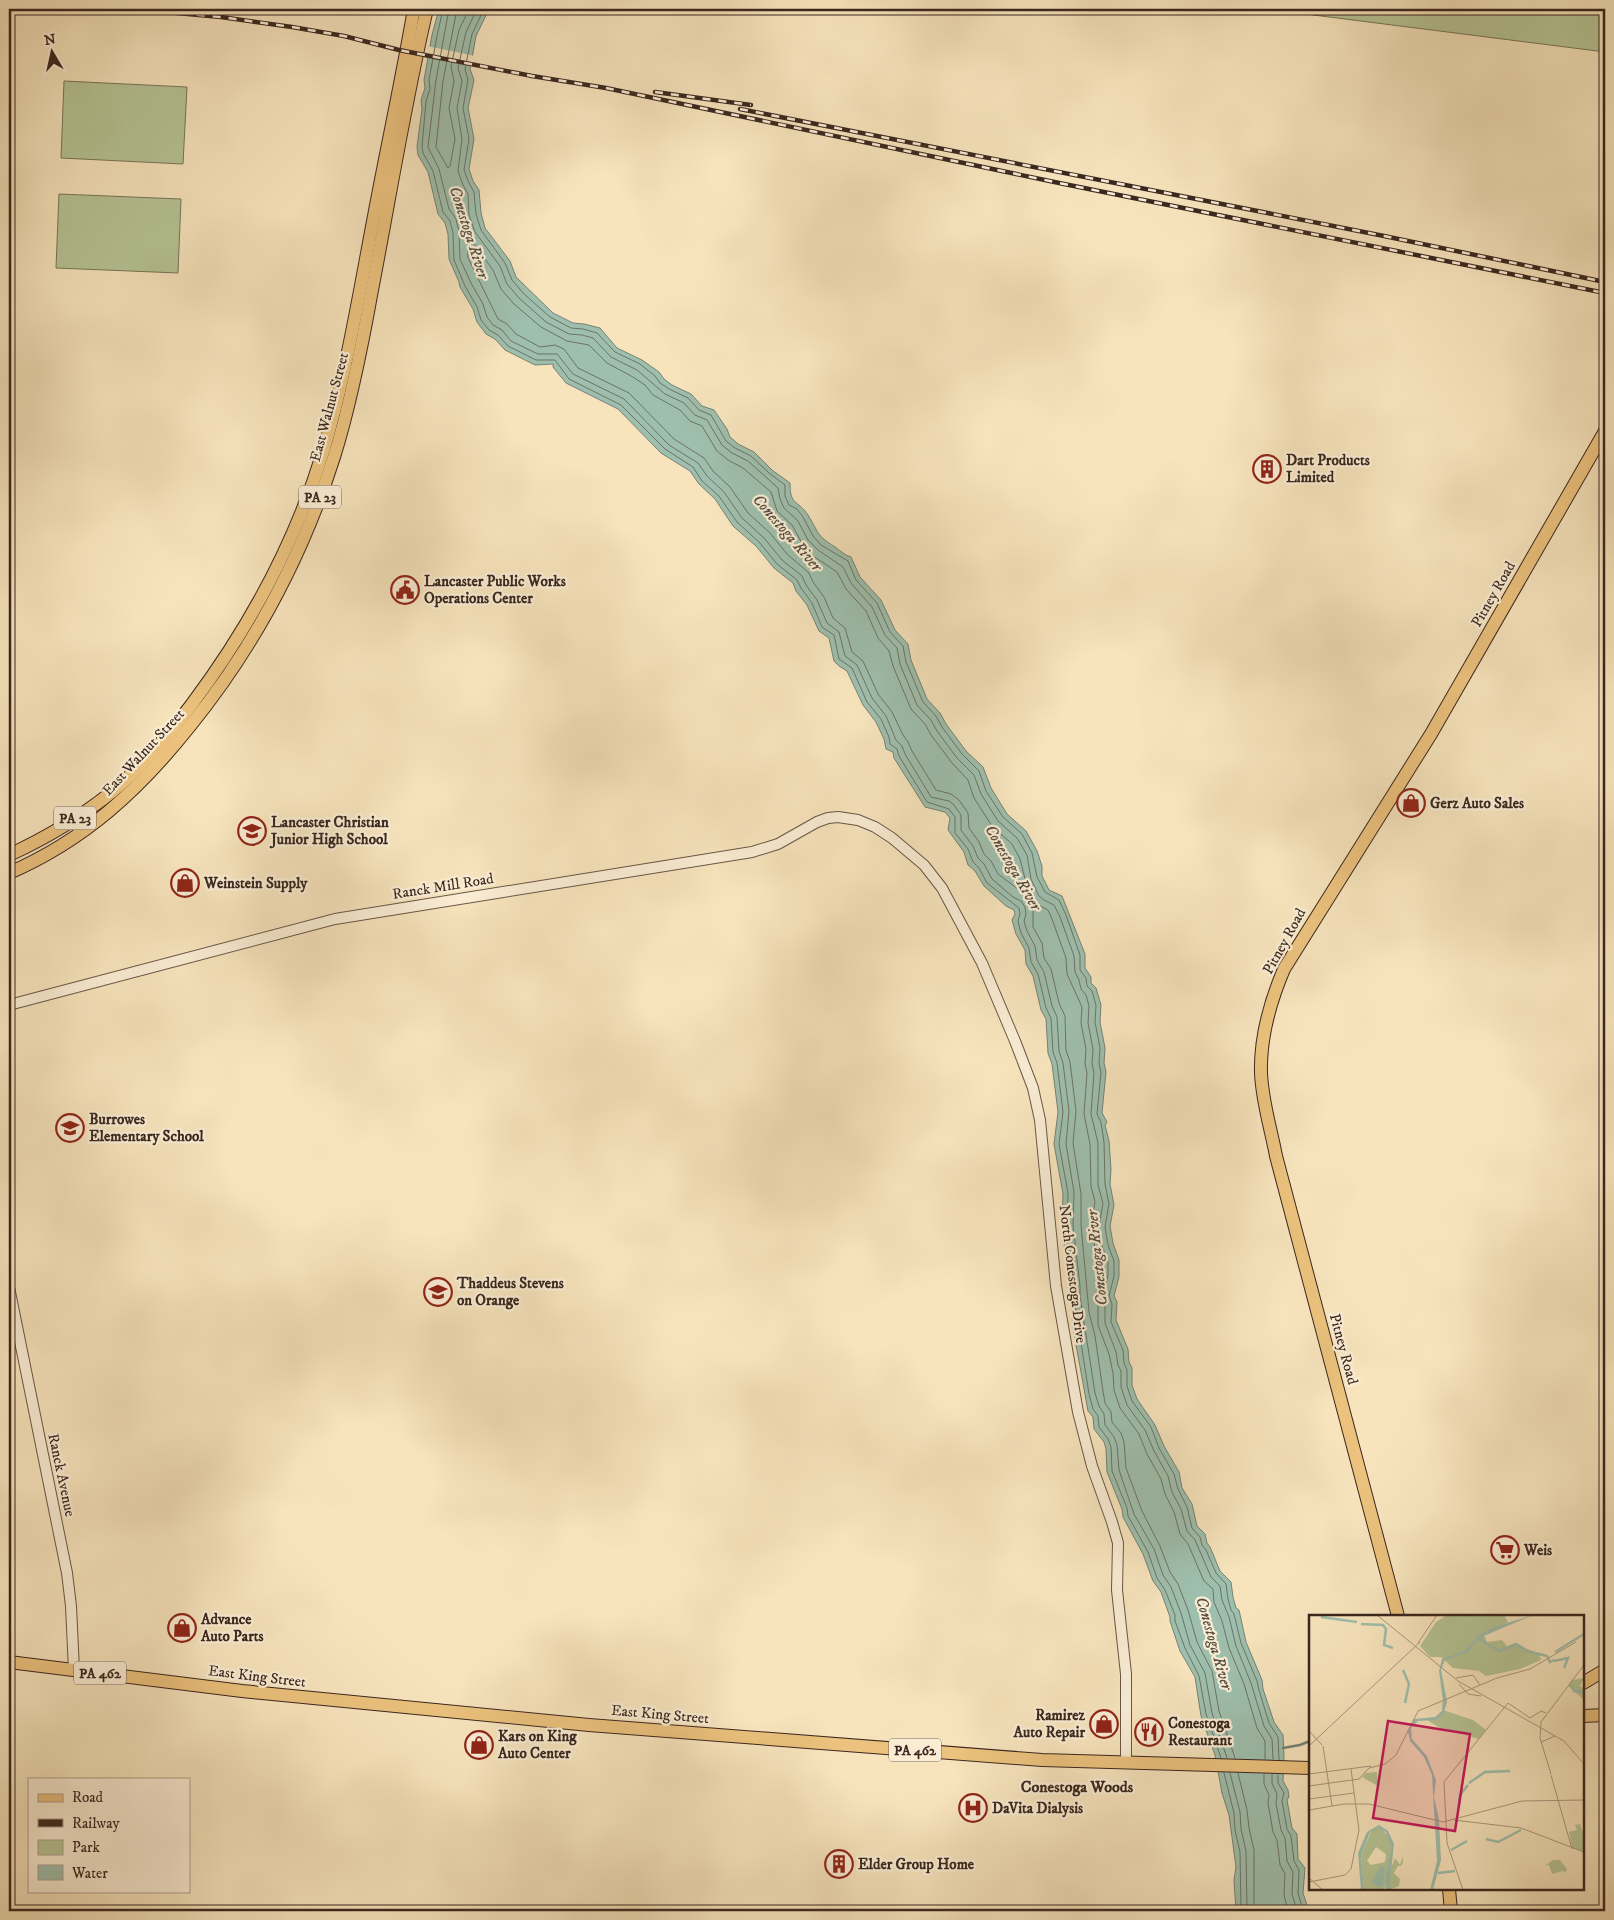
<svg xmlns="http://www.w3.org/2000/svg" width="1614" height="1920" font-family="'IM FELL DW Pica',serif">
  <style>
    .green { fill: #b6c596; stroke: #78765a }
    .water { fill: #9ebfad; stroke: #768274 }
    .pier { fill: #f7e4bd }
    .lines { fill: none; stroke-linecap: round; stroke-linejoin: round }
    .shore { stroke: #6c7366; stroke-width: 1 }
    .stream { stroke: #768274; stroke-width: 2.5 }
    .minor-casing { stroke: #695646; stroke-width: 12 }
    .major-casing { stroke: #3a271f; stroke-width: 14 }
    .minor { stroke: #faedd4; stroke-width: 10 }
    .major { stroke: #ecc27e; stroke-width: 12 }
    .rail-casing { stroke: #3a271f; stroke-width: 4.5 }
    .rail { stroke: #faedd4; stroke-width: 2.5; stroke-dasharray: 8; stroke-linecap: butt }
    .labels { text-anchor: middle; stroke-width: 4.5; stroke-linejoin: round; paint-order: stroke }
    .shield { fill: #faedd4; stroke: #746255; stroke-width: 1 }
    .shield-label { font-size: 14px; font-weight: bold; fill: #3a271f }
    .street-label { font-size: 15px; fill: #3a271f; stroke: #faedd4 }
    .poi-label { font-size: 15px; font-weight: bold; fill: #3a271f; stroke: #faedd4; text-anchor: start }
    .water-label { font-size: 16px; font-style: italic; fill: #534d42; stroke: #faedd4 }
    .neighbourhood-label { font-size: 16px; font-weight: bold; fill: #3a271f; stroke: #faedd4 }
    .inset-river { fill: none; stroke: #9ebfad; stroke-width: 2.5 }
    .inset-road { fill: none; stroke: #ab987e; stroke-width: 1 }
    .view { fill: #c2185b; fill-opacity: 0.15; stroke: #c2185b; stroke-width: 2.5 }
    .inset-edge { fill: none; stroke: #3a271f; stroke-width: 2.5 }
  </style>
  <rect width="100%" height="100%" fill="#f7e4bd"/>
  <filter id="stains"><feTurbulence type="fractalNoise" baseFrequency=".004" numOctaves="4"/><feColorMatrix values="0 0 0 0 .2 0 0 0 0 .09 0 0 0 0 .02 0 0 0 .5 -.17"/></filter>
  <radialGradient id="worn" r=".72"><stop offset=".6" stop-color="#630" stop-opacity="0"/><stop offset="1" stop-color="#630" stop-opacity=".3"/></radialGradient>
  <g class="green">
    <path d="M1266,9H1605V52Z"/>
    <path d="M64,81L187,87L183,164L61,158Z"/>
    <path d="M59,194L181,199L178,273L56,268Z"/>
  </g>
  <path class="water" d="M439,9H489L476,36L470,69L474,80L468,108L474,139L469,169L473,181L479,190L481,213L485,228L510,261L516,277L553,313L573,323L584,324L600,328L617,348L642,360L659,372L664,379L672,385L691,394L702,406L714,410L727,429L730,437L738,444L754,452L772,470L790,483C790,506 797,499 808,515C819,533 816,535 835,547C841,551 844,555 851,557L860,577L881,600L895,630L908,644L911,660L927,699L940,713L946,724L966,751L983,767L991,788L1007,814L1026,831L1037,851L1042,866V876L1049,890L1062,896L1085,954V968L1091,977V983L1096,988L1101,1005L1100,1022L1105,1048L1104,1063L1106,1072L1102,1113L1107,1122L1105,1125L1109,1141L1111,1169L1110,1184L1114,1205L1110,1226L1113,1243L1119,1260V1277L1114,1296L1117,1302L1116,1320L1128,1349L1129,1362L1132,1368V1385L1137,1399L1155,1425L1164,1446L1179,1472L1182,1488L1192,1504L1197,1526L1205,1534L1207,1543L1210,1547L1220,1571L1231,1582L1233,1597L1236,1608L1239,1610L1246,1642L1262,1680L1263,1689L1274,1722L1283,1735L1284,1757L1283,1781L1288,1790L1289,1797L1287,1800L1292,1828L1297,1834L1298,1859L1305,1868L1303,1893L1309,1911H1236L1234,1880L1236,1867L1229,1815L1222,1793L1215,1755L1201,1716L1195,1677L1180,1651L1170,1621V1617L1161,1592L1153,1581L1143,1554L1123,1517L1122,1509L1107,1472L1106,1449L1104,1442L1094,1429L1093,1417L1088,1411L1073,1328L1071,1304L1069,1299V1287L1062,1226L1063,1194L1054,1144L1058,1112L1052,1064L1048,1053L1046,1019L1041,1010L1033,976L1026,964L1025,950L1016,934L1012,920L1015,914L1014,910L1006,906L984,886L975,871L968,865L964,852L948,830L950,818L945,812L925,807L894,758L893,752L886,749L884,739L876,722L863,705L847,671L839,666L834,661L829,638L819,631L807,605L796,591L793,583L774,568L756,546L733,526L715,499L699,484L690,471L661,453L618,409L566,383L553,367V364L535,365L505,350L495,339L486,334L477,322L473,309L460,287L459,282L449,259L448,234L445,223L438,214L428,172L418,155L417,147L422,109L421,100L425,88L424,80L432,35Z"/>
  <path class="pier" d="M427,46L475,56L473,67L426,57Z"/>
  <g class="lines">
    <g class="shore">
      <path d="M443,9L437,36L429,80L430,89L426,101L422,147L423,153L433,171L443,212L450,221L453,233L454,260L465,286L477,307L481,320L489,330L498,335L508,346L536,360H555L569,379L621,405L665,449L693,467L702,481L719,496L737,522L760,543L777,564L797,580L801,588L812,603L822,627L834,635L839,659L852,668L867,702L881,719L889,737L890,744L897,749L899,756L927,802L949,809L955,817V833L968,849L973,862L979,868L987,883L1019,908L1020,914L1018,921L1021,933L1029,948L1031,962L1038,974L1046,1008L1051,1018L1053,1052L1057,1063L1063,1112L1059,1144L1068,1193L1067,1226L1074,1287V1298L1089,1394L1093,1409L1098,1416L1099,1427L1108,1439L1111,1447L1112,1471L1127,1508L1128,1516L1148,1552L1157,1578L1165,1590L1175,1615V1621L1185,1648L1199,1676L1206,1714L1221,1758"/>
      <path d="M449,9L436,80L428,147L439,169L449,209L456,219L459,232L460,259L471,283L483,304L487,317L493,325L502,330L511,341L538,354H557L573,374L624,399L669,445L698,463L707,476L724,492L742,518L764,538L782,560L802,576L806,585L817,600L827,623L839,632L845,656L857,665L872,698L886,716L896,740L902,746L905,754L931,797L949,801L954,805L961,815V830L973,846L978,858L984,864L992,879L1013,897L1021,901L1025,907L1026,914L1024,921L1027,931L1035,946L1037,960L1044,972L1052,1006L1057,1017L1059,1051L1063,1063L1069,1111L1066,1144L1074,1192L1073,1225L1080,1286V1296L1095,1393L1099,1406L1104,1414L1105,1425L1114,1437L1117,1445L1119,1470L1134,1514L1154,1549L1163,1575L1171,1587L1181,1613L1190,1645L1205,1673L1212,1713L1227,1758"/>
      <path d="M457,9L443,81L436,147L448,168L450,166L455,139L449,108L454,81L451,66L459,30L469,9"/>
      <path d="M477,9L466,32L458,68L462,81L457,108L462,139L458,171L463,185L468,194L469,215L475,232L500,266L507,284L519,298L546,322L569,334L582,335L593,338L611,357L637,370L665,394L684,403L695,415L707,420L722,445L732,453L748,461L778,488L780,499L784,508L798,521L808,540L818,550L843,567L851,583L872,607L885,635L897,648L900,664L917,705L931,720L937,731L957,758L974,775L981,794L998,821L1017,838L1027,855L1031,879L1039,896L1044,900L1054,905L1060,917L1074,956L1075,972L1079,980L1081,989L1086,995L1089,1006L1088,1023L1093,1049L1092,1064L1094,1073L1091,1114L1098,1143V1185L1103,1203L1099,1227L1102,1246L1108,1262V1275L1103,1297L1105,1305V1323L1116,1352L1118,1365L1121,1371V1387L1127,1405L1145,1430L1154,1451L1168,1476L1172,1492L1181,1509L1187,1531L1195,1540L1211,1577L1220,1586L1222,1600L1229,1617L1236,1646L1251,1683L1264,1726L1272,1739L1273,1759"/>
      <path d="M484,9L472,34L465,69L468,80L463,108L469,139L464,170L469,183L474,192L476,214L481,230L505,263L512,280L524,294L550,317L571,328L583,329L597,333L615,352L640,364L655,376L660,383L669,389L688,398L699,410L711,415L726,441L735,448L751,456L769,473L785,485V496L789,505L797,509L803,517L813,536L821,545L848,561L856,580L877,603L890,632L903,646L906,662L923,702L936,716L942,727L962,754L979,771L986,791L1003,817L1022,834L1032,853L1037,877L1045,892L1059,900L1066,915L1080,955V970L1086,978L1087,986L1092,991L1096,1005L1095,1022L1100,1048L1099,1063L1101,1072L1097,1114L1101,1122L1104,1142L1105,1184L1109,1204L1105,1227L1108,1245L1114,1261V1276L1109,1296L1112,1304L1111,1322L1123,1350L1124,1363L1127,1370V1386L1132,1401L1151,1427L1159,1448L1174,1474L1178,1489L1187,1507L1192,1528L1200,1537L1202,1545L1206,1550L1216,1573L1226,1584L1228,1599L1231,1610L1234,1614L1241,1643L1257,1681L1259,1690L1269,1723L1278,1737L1279,1760"/>
      <path d="M468,241H472L493,270L501,289L514,304L541,327L567,341L589,345L607,363L633,377L645,385L653,395L680,410L690,421L702,426L717,451L728,460L743,468L771,492L777,511L792,525L803,545L813,556L837,572L846,589L866,611L878,638L889,651L893,666L911,709L925,724L931,735L952,763L968,780L974,798L992,826L1012,844L1020,859L1029,894L1026,895L998,874L991,861L984,854L979,842L969,828L968,813L959,800L951,794L936,790L912,751L908,742L903,735L892,712L878,694L863,661L852,652L845,628L833,618L824,597L813,582L809,573L787,554L770,533L748,513L730,487L713,471L704,458L674,439L629,393L578,368L564,349L555,345L540,347L516,334L507,324L498,319L468,258Z"/>
      <path d="M1235,1758L1219,1711L1212,1671L1197,1642L1188,1610L1178,1584L1170,1572L1160,1546L1142,1511L1126,1468L1124,1442L1121,1433L1112,1422L1111,1412L1105,1403L1103,1391L1095,1336L1089,1312L1081,1225V1194L1073,1143L1076,1111L1070,1062L1066,1050L1065,1016L1059,1003L1051,969L1044,958L1042,943L1033,927V906L1035,903L1048,910L1052,919L1066,958L1067,974L1082,1007L1081,1023L1086,1049L1085,1064L1087,1073L1084,1114L1090,1144L1091,1186L1095,1202L1091,1227L1095,1248L1101,1263L1100,1274L1095,1298L1098,1306V1325L1109,1354L1113,1373L1114,1390L1120,1408L1139,1434L1147,1454L1161,1479L1165,1494L1174,1512L1180,1534L1188,1544L1204,1581L1213,1589L1214,1602L1222,1621L1229,1648L1244,1684L1257,1728L1265,1741V1759"/>
      <path d="M1224,1773L1234,1813L1235,1830L1240,1852L1241,1911"/>
      <path d="M1230,1773L1240,1812L1241,1829L1246,1851L1247,1911"/>
      <path d="M1238,1773L1247,1810L1249,1828L1254,1850V1911"/>
      <path d="M1264,1774V1784L1269,1795L1268,1803L1273,1832L1277,1840L1280,1865L1285,1874L1284,1895L1288,1911"/>
      <path d="M1272,1774V1783L1277,1794L1276,1803L1281,1830L1285,1838L1287,1861L1293,1872L1292,1894L1297,1911"/>
      <path d="M1278,1775V1783L1284,1793L1282,1801L1287,1829L1291,1836L1294,1861L1299,1870L1298,1893L1303,1911"/>
    </g>
    <g class="stream">
      <path d="M1605,1224L1604,1231L1605,1236"/>
      <path d="M1605,1298V1309"/>
      <path d="M1283,1748L1300,1745L1310,1741"/>
    </g>
    <defs>
      <g id="minor">
        <path d="M9,1005L335,919L752,852L778,844L817,822L828,818L838,817L858,820L875,827L892,838L924,865L942,888L982,963L1015,1041L1033,1088L1040,1120L1056,1286L1078,1412L1092,1466L1112,1522L1118,1543L1117,1590L1126,1674V1763"/>
        <path d="M9,1287L67,1573L71,1606L74,1670"/>
      </g>
      <g id="major">
        <path d="M9,855C46,838 81,817 113,791C143,766 169,735 192,704C249,628 295,543 323,452C346,375 359,295 374,216C387,147 402,78 414,9"/>
        <path d="M9,873C85,840 139,790 190,726C254,647 303,554 334,457C351,403 362,346 372,290C390,197 405,102 427,9"/>
        <path d="M1398,1616L1276,1156C1271,1129 1262,1101 1261,1073C1260,1037 1270,1002 1284,969L1431,734L1605,431"/>
        <path d="M9,1662L242,1691L589,1725L1042,1760L1310,1768"/>
        <path d="M1583,1683L1605,1670"/>
        <path d="M1583,1716L1605,1715"/>
        <path d="M1449,1889L1451,1911"/>
      </g>
    </defs>
    <use href="#minor" class="minor-casing"/>
    <use href="#major" class="major-casing"/>
    <use href="#minor" class="minor"/>
    <use href="#major" class="major"/>
    <defs>
      <g id="rail">
        <path d="M133,9L221,17L292,27L344,36L399,50L532,76L606,88L1064,184L1605,293"/>
        <path d="M655,92L751,105"/>
        <path d="M740,109L1384,236L1605,282"/>
      </g>
    </defs>
    <use href="#rail" class="rail-casing"/>
    <use href="#rail" class="rail"/>
  </g>
  <defs>
    <symbol id="building-ring" viewBox="-11 -11 22 22"><circle r="9.5" fill="#faedd4" stroke="#8f2418" stroke-width="1.5"/><path d="M-4-6H4V6H1V3H-1V6H-4ZM-2.5-4.3h1.7v1.8h-1.7ZM.8-4.3h1.7v1.8H.8ZM-2.5-1h1.7V.8h-1.7ZM.8-1h1.7V.8H.8Z" fill="#8f2418"/></symbol>
    <symbol id="civic-ring" viewBox="-11 -11 22 22"><circle r="9.5" fill="#faedd4" stroke="#8f2418" stroke-width="1.5"/><path d="M-.6-6.5H3V-4.5H.6V-3L4-1V1h2V6H-6V1h2V-1L-.6-3ZM-1.2 2.5V6h2.4V2.5Z" fill="#8f2418"/></symbol>
    <symbol id="shop-ring" viewBox="-11 -11 22 22"><circle r="9.5" fill="#faedd4" stroke="#8f2418" stroke-width="1.5"/><path d="M-5-2.5h2.3a2.7 3.5 0 0 1 5.4 0H5L5.5 6h-11ZM-1.5-2.5h3a1.5 2.3 0 0 0-3 0Z" fill="#8f2418"/></symbol>
    <symbol id="school-ring" viewBox="-11 -11 22 22"><circle r="9.5" fill="#faedd4" stroke="#8f2418" stroke-width="1.5"/><path d="M0-5L7-2L0 1L-7-2ZM-4 1L0 2.5L4 1V4Q0 6-4 4Z" fill="#8f2418"/></symbol>
    <symbol id="university-ring" viewBox="-11 -11 22 22"><circle r="9.5" fill="#faedd4" stroke="#8f2418" stroke-width="1.5"/><path d="M0-5L7-2L0 1L-7-2ZM-4 1L0 2.5L4 1V4Q0 6-4 4Z" fill="#8f2418"/></symbol>
    <symbol id="supermarket-ring" viewBox="-11 -11 22 22"><circle r="9.5" fill="#faedd4" stroke="#8f2418" stroke-width="1.5"/><path d="M-6-5.5h2.5l.6 2H6L4.5 2H-2.5L-4.4-4H-6ZM-1.5 3.2a1.3 1.3 0 1 0 .1 0ZM3 3.2a1.3 1.3 0 1 0 .1 0Z" fill="#8f2418"/></symbol>
    <symbol id="restaurant-ring" viewBox="-11 -11 22 22"><circle r="9.5" fill="#faedd4" stroke="#8f2418" stroke-width="1.5"/><path d="M-5-6h1v4h1v-4h1v4h1v-4h1v5L-1.5 .5V6h-2V.5L-5-1ZM5-6V6H3V1.5H1.5Q1.5-4 5-6Z" fill="#8f2418"/></symbol>
    <symbol id="hospital-ring" viewBox="-11 -11 22 22"><circle r="9.5" fill="#faedd4" stroke="#8f2418" stroke-width="1.5"/><path d="M-5-5h3v3.5h4V-5h3V5h-3V1.5h-4V5h-3Z" fill="#8f2418"/></symbol>
  </defs>
  <g fill-rule="evenodd">
    <use href="#building-ring" x="1251" y="453" width="32" height="32"/>
    <use href="#civic-ring" x="389" y="574" width="32" height="32"/>
    <use href="#shop-ring" x="1395" y="787" width="32" height="32"/>
    <use href="#school-ring" x="236" y="815" width="32" height="32"/>
    <use href="#shop-ring" x="169" y="867" width="32" height="32"/>
    <use href="#school-ring" x="54" y="1112" width="32" height="32"/>
    <use href="#university-ring" x="422" y="1276" width="32" height="32"/>
    <use href="#supermarket-ring" x="1489" y="1534" width="32" height="32"/>
    <use href="#shop-ring" x="166" y="1612" width="32" height="32"/>
    <use href="#shop-ring" x="1088" y="1708" width="32" height="32"/>
    <use href="#restaurant-ring" x="1133" y="1716" width="32" height="32"/>
    <use href="#shop-ring" x="463" y="1729" width="32" height="32"/>
    <use href="#hospital-ring" x="957" y="1792" width="32" height="32"/>
    <use href="#building-ring" x="823" y="1848" width="32" height="32"/>
  </g>
  <g class="labels">
    <g class="shield">
      <rect x="299" y="485.5" width="42" height="23" rx="4"/>
      <rect x="54" y="806.5" width="42" height="23" rx="4"/>
      <rect x="74" y="1661.5" width="52" height="23" rx="4"/>
      <rect x="889" y="1738.5" width="52" height="23" rx="4"/>
    </g>
    <g class="shield-label">
      <text x="320" y="502">PA 23</text>
      <text x="75" y="823">PA 23</text>
      <text x="100" y="1678">PA 462</text>
      <text x="915" y="1755">PA 462</text>
    </g>
    <g class="street-label">
      <text transform="translate(329 407) rotate(-75)" y="5">East Walnut Street</text>
      <text transform="translate(1493 594) rotate(-60)" y="5">Pitney Road</text>
      <text transform="translate(143 752) rotate(-47)" y="5">East Walnut Street</text>
      <text transform="translate(443 886) rotate(-9)" y="5">Ranck Mill Road</text>
      <text transform="translate(1284 941) rotate(-61)" y="5">Pitney Road</text>
      <text transform="translate(1073 1274) rotate(83)" y="5">North Conestoga Drive</text>
      <text transform="translate(1344 1349) rotate(75)" y="5">Pitney Road</text>
      <text transform="translate(62 1475) rotate(78)" y="5">Ranck Avenue</text>
      <text transform="translate(257 1676) rotate(7)" y="5">East King Street</text>
      <text transform="translate(660 1714) rotate(5)" y="5">East King Street</text>
    </g>
    <g class="poi-label">
      <text x="1286" y="465">Dart Products<tspan x="1286" dy="17">Limited</tspan></text>
      <text x="424" y="586">Lancaster Public Works<tspan x="424" dy="17">Operations Center</tspan></text>
      <text x="1430" y="808">Gerz Auto Sales</text>
      <text x="271" y="827">Lancaster Christian<tspan x="271" dy="17">Junior High School</tspan></text>
      <text x="204" y="888">Weinstein Supply</text>
      <text x="89" y="1124">Burrowes<tspan x="89" dy="17">Elementary School</tspan></text>
      <text x="457" y="1288">Thaddeus Stevens<tspan x="457" dy="17">on Orange</tspan></text>
      <text x="1524" y="1555">Weis</text>
      <text x="201" y="1624">Advance<tspan x="201" dy="17">Auto Parts</tspan></text>
      <text x="1085" y="1720" text-anchor="end">Ramirez<tspan x="1085" dy="17">Auto Repair</tspan></text>
      <text x="1168" y="1728">Conestoga<tspan x="1168" dy="17">Restaurant</tspan></text>
      <text x="498" y="1741">Kars on King<tspan x="498" dy="17">Auto Center</tspan></text>
      <text x="992" y="1813">DaVita Dialysis</text>
      <text x="858" y="1869">Elder Group Home</text>
    </g>
    <g class="water-label">
      <text transform="translate(470 232) rotate(72)" y="6">Conestoga River</text>
      <text transform="translate(788 532) rotate(49)" y="6">Conestoga River</text>
      <text transform="translate(1014 867) rotate(60)" y="6">Conestoga River</text>
      <text transform="translate(1096 1258) rotate(-96)" y="6">Conestoga River</text>
      <text transform="translate(1215 1643) rotate(74)" y="6">Conestoga River</text>
    </g>
    <g class="neighbourhood-label">
      <text x="1077" y="1792">Conestoga Woods</text>
    </g>
  </g>
  <g transform="translate(1309 1615)">
    <rect width="275" height="275" fill="#f7e4bd"/>
    <path d="M138,0H195L199,7L175,20L178,27L193,25L199,33L207,29L230,39L232,45L211,54L177,61L170,56L144,53L132,42H121L111,31L127,7ZM275,63L271,71L275,73V85L259,71L263,65ZM134,95L164,105L177,115L170,124L129,112L115,103H128ZM68,157L69,171L53,162L57,158ZM271,209L275,221V237L263,233L260,217L268,215L266,210ZM72,213L80,222L82,234L76,273L74,274L77,275H55L52,241L63,214ZM67,232L77,239L76,247L62,250L58,246ZM94,241V247L92,251H89L85,258L91,264L90,271L80,275V258L86,243L91,250ZM244,245H251L258,254L256,258L254,256L243,259L240,250L236,251Z" fill="#b6c596" fill-rule="evenodd"/>
    <path d="M224,0L170,23L158,38L136,45L132,55L138,87L134,100L127,105L109,106L102,113L103,124L118,141L127,165L125,182L130,204L132,245L124,275H121L128,246L123,160L115,142L101,126L99,117L105,104L126,102L133,96L134,85L130,56L133,44L157,35L168,21L185,12ZM70,210L79,216L85,229L80,275H77L76,266L82,233L77,217L69,213L61,217L52,241L55,275H52L49,238L58,217ZM71,252H76L74,270L70,272L62,268Z" fill="#9ebfad"/>
    <path class="inset-river" d="M12,2L48,7M52,9L74,10L77,14L75,30L84,33M169,23L190,36L207,29L218,36L238,41L241,47L245,45M246,37L275,19M245,46L259,43L255,53M94,55L100,69L96,88M263,70L265,76L275,77M160,168L176,157L201,156M150,190L151,180L159,170M177,224L189,227L212,215M142,235L158,226M129,258L146,256"/>
    <path class="inset-road" d="M68,0L149,66L255,126L275,149M109,28L128,0M147,63L164,60L171,70M150,69L159,79L172,81M0,116L13,130M232,127L246,121M0,131L111,27M14,131L23,191M0,159L62,151M242,159L231,123L232,107L275,50M242,160L263,234M0,171L50,164L60,153L76,149L87,140L109,96L188,63L221,54L267,27M0,184L45,178M0,195L35,189H60L134,207L213,186L275,185M145,205L212,213L275,237M0,263L14,275M0,267L36,260L42,254L50,215L42,154M154,275L138,228L135,167L199,88L221,103L232,96L237,98"/>
    <path class="view" d="M79,106L161,119L146,216L64,203Z"/>
    <rect width="275" height="275" class="inset-edge"/>
  </g>
  <rect width="1614" height="1920" fill="none" stroke="#f7e4bd" stroke-width="30"/>
  <rect x="10" y="10" width="1594" height="1900" fill="none" stroke="#3a271f" stroke-width="2.5"/>
  <rect x="15" y="15" width="1584" height="1890" fill="none" stroke="#3a271f"/>
  <rect x="28" y="1778" width="162" height="115" fill="#faedd4" stroke="#ad9e8c"/>
  <rect x="38" y="1794" width="25" height="8" fill="#ecc27e" stroke="#ad9e8c"/>
  <text x="72" y="1802" font-size="15" fill="#3a271f">Road</text>
  <rect x="38" y="1819" width="25" height="8" fill="#3a271f" stroke="#ad9e8c"/>
  <text x="72" y="1828" font-size="15" fill="#3a271f">Railway</text>
  <rect x="38" y="1840" width="25" height="15" fill="#b6c596" stroke="#ad9e8c"/>
  <text x="72" y="1852" font-size="15" fill="#3a271f">Park</text>
  <rect x="38" y="1865" width="25" height="15" fill="#9ebfad" stroke="#ad9e8c"/>
  <text x="72" y="1878" font-size="15" fill="#3a271f">Water</text>
  <g transform="translate(52 52) rotate(351)" stroke="#faedd4" stroke-width="4" paint-order="stroke">
  <path d="M0-4L9 19L0 12L-9 19Z" fill="#3a271f"/>
  <text y="-8" font-size="14" font-weight="bold" text-anchor="middle" fill="#3a271f">N</text>
  </g>
  <rect width="100%" height="100%" filter="url(#stains)"/>
  <rect width="100%" height="100%" fill="url(#worn)"/>
</svg>
